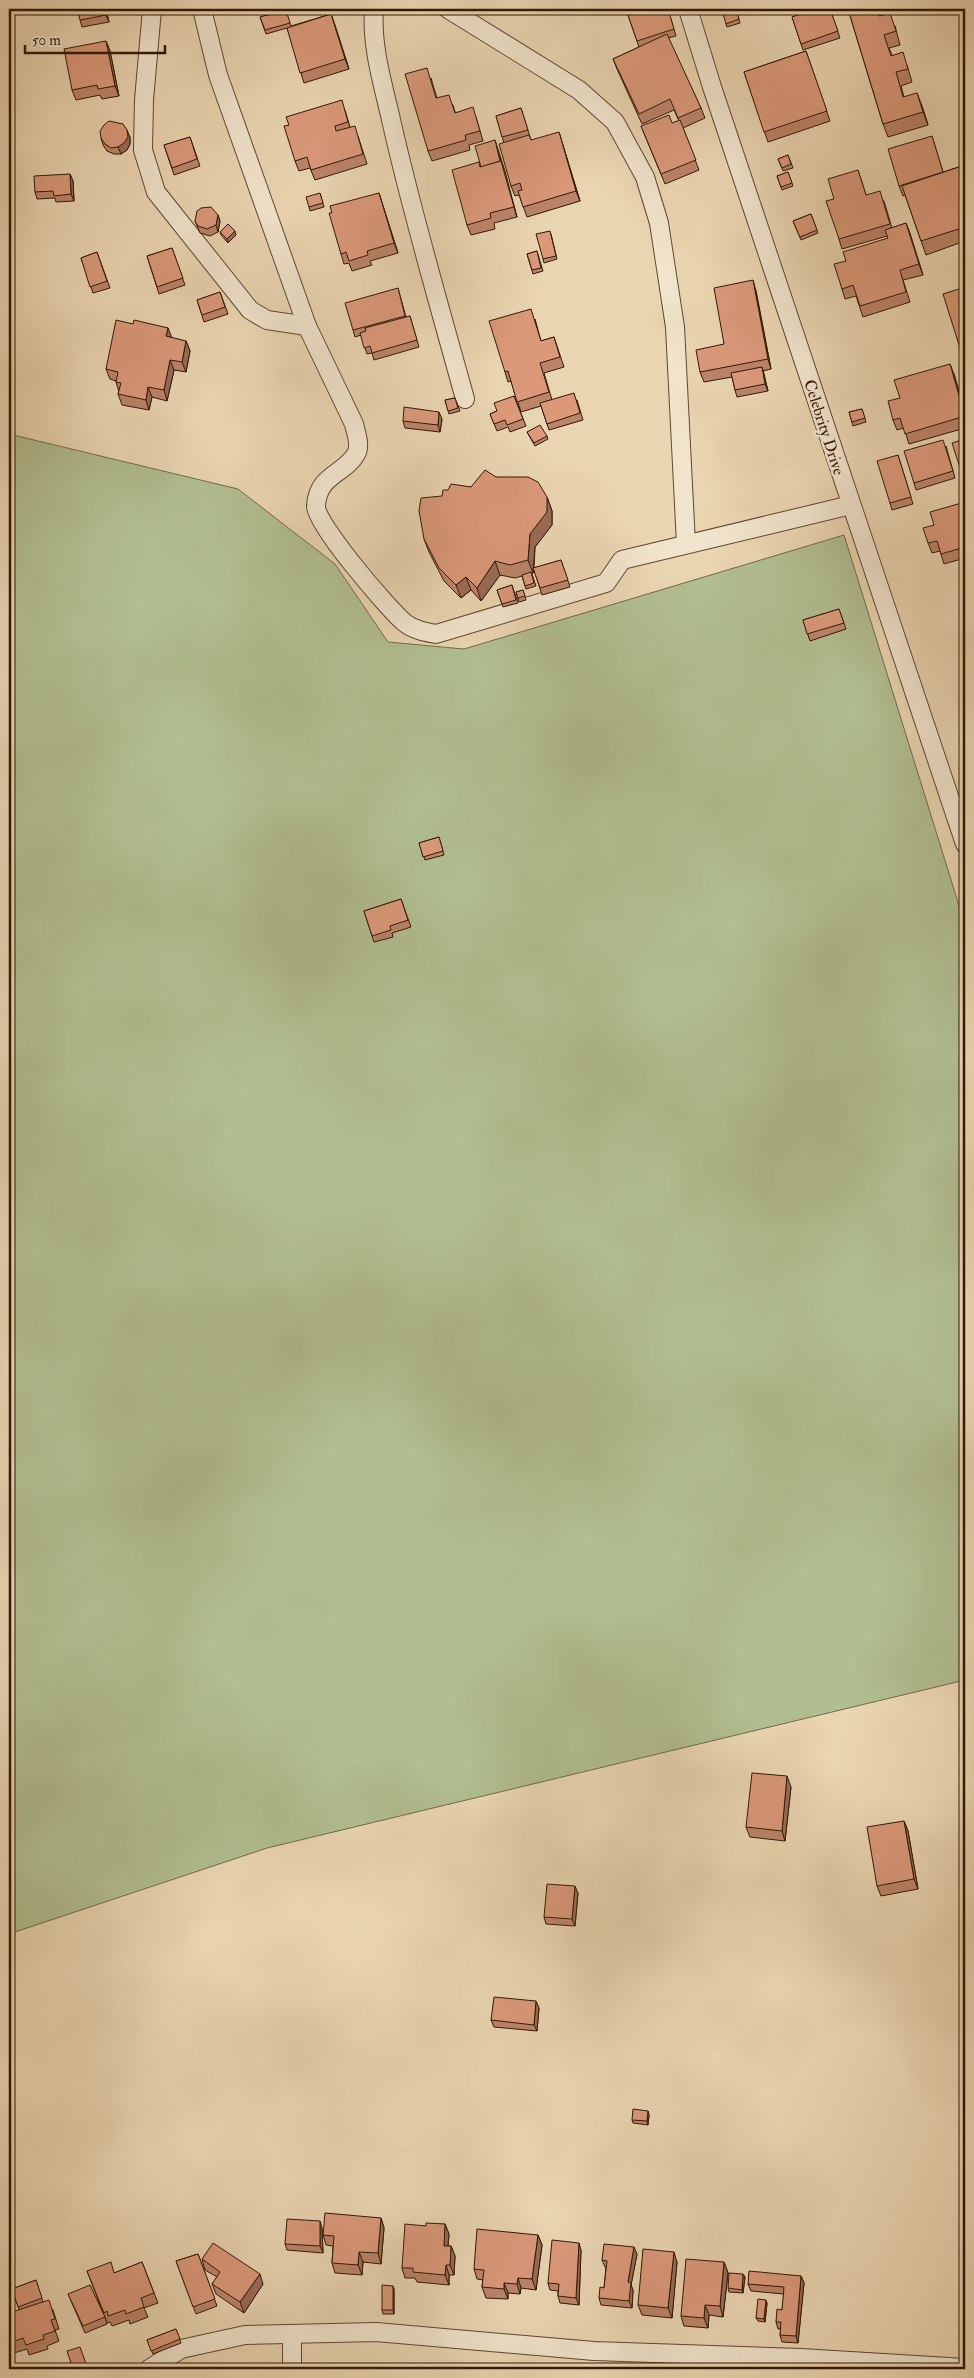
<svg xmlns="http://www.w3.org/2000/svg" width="974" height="2378" font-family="'IM FELL Double Pica',serif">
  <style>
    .green { fill: #b1be90; stroke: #706b4a }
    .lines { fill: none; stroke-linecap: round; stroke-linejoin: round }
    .minor-casing { stroke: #5e4730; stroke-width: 20 }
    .minor { stroke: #f1e4cc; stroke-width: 18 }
    .wall { fill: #bc8469; stroke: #301805 }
    .shaded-wall { fill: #996b55; stroke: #301805 }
    .building { fill: #db997a; stroke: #301805 }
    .labels { text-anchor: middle; stroke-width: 5; stroke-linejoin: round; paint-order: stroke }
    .street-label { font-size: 16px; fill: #301805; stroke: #f1e4cc }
  </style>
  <rect width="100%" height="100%" fill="#ead5b1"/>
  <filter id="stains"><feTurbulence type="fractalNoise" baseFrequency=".004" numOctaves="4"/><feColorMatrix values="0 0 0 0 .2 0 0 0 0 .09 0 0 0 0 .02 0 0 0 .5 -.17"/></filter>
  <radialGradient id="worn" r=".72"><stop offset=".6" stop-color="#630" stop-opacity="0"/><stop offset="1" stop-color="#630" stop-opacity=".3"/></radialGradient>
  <path class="green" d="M9,434L238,489L335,564L388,642L464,649L844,535L965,925V1680L267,1848L9,1934Z"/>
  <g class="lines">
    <defs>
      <g id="minor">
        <path d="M152,9L144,100L143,150L156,192L250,310L267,320L307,326"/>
        <path d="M202,9L218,75L307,326L354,424C356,433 361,446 356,454C344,475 318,474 316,506C314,522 389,610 405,623C414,630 425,632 436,634L606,583L622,560L851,505"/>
        <path d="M374,9C371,48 384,87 392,124C413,217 440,308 465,399"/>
        <path d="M448,9L579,90L615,122L645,177L659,223L675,327L686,544"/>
        <path d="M688,9L712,87L965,844"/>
        <path d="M149,2369L181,2349L245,2335L376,2332L594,2351L801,2358L965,2368"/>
        <path d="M292,2369V2334"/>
      </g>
    </defs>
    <use href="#minor" class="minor-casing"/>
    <use href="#minor" class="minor"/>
  </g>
  <g class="wall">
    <path d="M106,9L109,22L82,27L80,20Z"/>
    <path d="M268,9H292L293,10L286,12L291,26L331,14L349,69L304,83L287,28L266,34L260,17L270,14Z"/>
    <path d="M668,9L676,36L668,38L701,108L705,118L683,128L699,170L665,184L641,126L672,123L679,121L674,110L642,124L617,69L613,59L639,47L628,15Z"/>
    <path d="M736,9L740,23L727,27L726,24Z"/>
    <path d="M746,9H765L749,15Z"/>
    <path d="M830,9L840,38L803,50L792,17Z"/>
    <path d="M848,9H877L879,16L895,26L900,45L889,48L892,55L907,65L912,82L901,86L904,97L922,106L928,125L888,137L883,124Z"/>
    <path d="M106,41L110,51L119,96L102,99L100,95L76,100L72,90Z"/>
    <path d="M806,51L830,121L768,142L744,72Z"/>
    <path d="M431,78L437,98L453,105L455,112L476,117L483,141L469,145L470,150L432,161L428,151Z"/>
    <path d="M521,108L531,140L562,142L580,201L527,217L519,195L515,196L511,186L504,143L496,116Z"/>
    <path d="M345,110L350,127L358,136L367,164L315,180L310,168L299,171L295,161Z"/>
    <path d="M932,136L943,172L965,165V241L926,255L905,195L903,196L899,186Z"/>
    <path d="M130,137V144L127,150L121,154H114L107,151L103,145L101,138Z"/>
    <path d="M190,137L200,166L174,175L164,145Z"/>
    <path d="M497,147L517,217L494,223L495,229L471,235L467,225L480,167Z"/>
    <path d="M788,155L793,168L783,171L778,159Z"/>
    <path d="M858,170L866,195L884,201L892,228L906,223L923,275L903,280L910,302L863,317L856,296L845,299L842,289L846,261L888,238L887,236L842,249L839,239L834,199Z"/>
    <path d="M788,172L793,186L782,190L777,176Z"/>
    <path d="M70,174L73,181L74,201L56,202L55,198L37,199L35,192Z"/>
    <path d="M320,193L324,207L310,211L309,207Z"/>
    <path d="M379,193L398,253L370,261L372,265L352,271L349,263L344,264L341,254L332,213Z"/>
    <path d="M811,214L818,233L801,240L793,221Z"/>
    <path d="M218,215L220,221L218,232L210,236L200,233L195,221Z"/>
    <path d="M220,232L236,235L228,243L221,235Z"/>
    <path d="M551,234L557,259L544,263L543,259Z"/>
    <path d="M172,248L185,285L159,294L147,256Z"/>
    <path d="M537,251L543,271L533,274L527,254Z"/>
    <path d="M97,252L110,288L93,293L81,258Z"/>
    <path d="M398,288L406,317L410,316L419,347L374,360L372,353L367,354L361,335L355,337L353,330Z"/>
    <path d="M756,291L771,369L763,371L768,391L737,397L735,390L732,377L704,382L700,372L724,344Z"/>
    <path d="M220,292L228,314L204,322L197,300Z"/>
    <path d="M535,319L541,341L554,337L564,367L544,373L552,400H577L583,420L549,430L541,406L521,412L511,381L508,382L505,372Z"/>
    <path d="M133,324L168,328L171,338L186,341L190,351L186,372L174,370L167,401L152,397L149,410L122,405L118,394L119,392L116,382V381L110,379L106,369Z"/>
    <path d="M954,374L965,414V428L909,444L904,428L897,430L893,420L900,398Z"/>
    <path d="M514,396L526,426L510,432L508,427L497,431L490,414L497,411Z"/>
    <path d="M455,398L460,411L449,414L445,400Z"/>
    <path d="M862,409L866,422L853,426L849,412Z"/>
    <path d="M442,419L440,432L405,428L403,421Z"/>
    <path d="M527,432L547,436L548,439L535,446Z"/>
    <path d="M946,446L955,478L916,490L914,483Z"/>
    <path d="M898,455L913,504L892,510L890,503Z"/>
    <path d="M496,477L547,497L552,511V525L535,547L534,568L561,560L570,587L542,595L534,570L533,573L532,574L536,586L526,589L522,576L515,578L500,575L481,601L471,590L461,598L444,581L429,552L424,539L442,496L448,490L471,487Z"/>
    <path d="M965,502V558L944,564L940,551L932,553L928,543L934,525Z"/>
    <path d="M512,585L518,603L503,607L497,590Z"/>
    <path d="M523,590L526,600L519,602L516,592Z"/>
    <path d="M839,609L846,629L810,641L803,620Z"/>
    <path d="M439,837L444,855L425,860L419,843Z"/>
    <path d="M401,899L411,927L392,933L393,937L374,942L364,911Z"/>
    <path d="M791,1787L785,1841L750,1837L746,1827Z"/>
    <path d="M904,1821L908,1831L918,1889L881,1896L877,1886Z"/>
    <path d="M578,1893L575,1926L546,1924L544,1917Z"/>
    <path d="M539,2008L537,2031L494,2027L491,2020Z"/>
    <path d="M648,2111L649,2115L648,2125L633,2123L632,2120Z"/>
    <path d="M381,2218L384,2228L381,2264L363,2262L362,2275L335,2273L332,2263L333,2246L326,2245L323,2235Z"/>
    <path d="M445,2224L449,2234L448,2246H451L455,2256L454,2275H449V2285L417,2282L415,2278H405L402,2268L426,2226Z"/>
    <path d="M322,2228L323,2253L287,2250L285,2244Z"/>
    <path d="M538,2235L542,2245L536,2290L521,2288L520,2294L508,2293V2299L486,2298L482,2287L483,2280L477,2279L474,2269Z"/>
    <path d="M581,2250L579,2305L560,2303L558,2296V2291L550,2290L548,2283Z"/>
    <path d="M198,2254L217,2306L196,2314L176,2261Z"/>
    <path d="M637,2254L631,2285L633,2290L632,2308L601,2305L599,2298L604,2288L606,2267H605L602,2260Z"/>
    <path d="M202,2259L263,2284L244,2313L216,2294L212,2284L217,2277L205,2270Z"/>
    <path d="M142,2262L158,2303L144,2308L148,2317L130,2324L129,2320L112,2326L110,2322L107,2323L87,2271L114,2273Z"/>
    <path d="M677,2262L672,2318L642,2315L638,2305Z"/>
    <path d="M724,2262L728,2273L723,2317L709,2315L708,2328L684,2326L681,2316Z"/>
    <path d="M743,2274L745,2277L743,2293L729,2292L728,2288Z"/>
    <path d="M801,2276L804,2283L798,2343L782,2342L780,2335L781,2329H778L776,2322L782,2310L784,2294L751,2291L748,2284Z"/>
    <path d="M36,2280L43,2302L53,2310L59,2329L55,2330L59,2341L47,2346L48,2349L29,2355L27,2349L14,2353L9,2339L19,2309L12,2289Z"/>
    <path d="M394,2289V2314H383L382,2310Z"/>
    <path d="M68,2294L105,2317L107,2324L85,2333Z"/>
    <path d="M767,2303L765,2322L758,2321L756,2318Z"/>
    <path d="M176,2329L181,2343L153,2354L147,2340Z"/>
  </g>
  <g class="shaded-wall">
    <path d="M105,9H106L109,22L106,15Z"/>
    <path d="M331,14L335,25L349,69L345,59Z"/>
    <path d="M106,41L110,51L119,96L115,86Z"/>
    <path d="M917,93L922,106L928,125L923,112Z"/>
    <path d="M127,130L130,137V144L127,150L121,154L118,147Z"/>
    <path d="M559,132L562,142L580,201L576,191Z"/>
    <path d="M495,140L505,171L517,217L514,207Z"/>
    <path d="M70,174L73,181L74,201L71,194Z"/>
    <path d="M379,193L382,203L398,253L394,243Z"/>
    <path d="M218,215L220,221L218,232L216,225Z"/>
    <path d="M906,223L910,233L923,275L919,264Z"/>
    <path d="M235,231L236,235L228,243L227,239Z"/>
    <path d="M753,280L756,291L771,369L768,359Z"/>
    <path d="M168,328L172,338L166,336Z"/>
    <path d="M186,341L190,351L186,372L182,362Z"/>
    <path d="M170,360L174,370L167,401L164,390Z"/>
    <path d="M950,364L954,374L965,414V417Z"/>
    <path d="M762,367L764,374L768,391L765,384Z"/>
    <path d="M148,387L152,397L149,410L146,400Z"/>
    <path d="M439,412L442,419L440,432L438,425Z"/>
    <path d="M547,497L552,511V525L535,547L533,573L528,560L530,534Z"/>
    <path d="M495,561L500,575L481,601L477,588Z"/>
    <path d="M466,577L471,590L461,598L456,585Z"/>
    <path d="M787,1776L791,1787L785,1841L782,1831Z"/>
    <path d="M904,1821L908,1831L918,1889L914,1879Z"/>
    <path d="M575,1886L578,1893L575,1926L572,1919Z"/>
    <path d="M536,2001L539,2008L537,2031L534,2025Z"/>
    <path d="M648,2111L649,2115L648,2125L647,2121Z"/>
    <path d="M381,2218L384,2228L381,2264L378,2253Z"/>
    <path d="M320,2221L322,2228L323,2253L320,2246Z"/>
    <path d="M445,2224L449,2234L447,2256L444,2246Z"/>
    <path d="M538,2235L542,2245L536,2290L532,2279Z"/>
    <path d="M579,2243L581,2250L579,2305L576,2298Z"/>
    <path d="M451,2246L455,2256L454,2275L450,2265Z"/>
    <path d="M634,2247L637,2254L631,2285L633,2290L632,2308L629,2301L628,2282Z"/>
    <path d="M359,2252L363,2262L362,2275L358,2265Z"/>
    <path d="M674,2252L677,2262L672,2318L668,2308Z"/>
    <path d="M724,2262L728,2273L723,2317L720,2306Z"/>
    <path d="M446,2265L449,2275V2285L445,2275Z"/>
    <path d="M260,2274L263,2284L244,2313L240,2302Z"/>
    <path d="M743,2274L745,2277L743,2293L742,2290Z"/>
    <path d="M801,2276L804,2283L798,2343L796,2336Z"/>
    <path d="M518,2278L521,2288L520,2294L517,2284Z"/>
    <path d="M504,2283L508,2293V2299L504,2289Z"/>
    <path d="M393,2286L394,2289V2314L393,2310Z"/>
    <path d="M766,2300L767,2303L765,2322L764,2319Z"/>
    <path d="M705,2305L709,2315L708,2328L704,2318Z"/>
  </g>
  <g class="building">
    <path d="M77,9H105L106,15L80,20Z"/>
    <path d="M643,9H668L674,29L637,41L628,15L643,10Z"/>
    <path d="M727,9H736L739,19L726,24L722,10Z"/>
    <path d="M746,9H755L748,12Z"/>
    <path d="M816,9H830L838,31L801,44L792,17Z"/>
    <path d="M848,9H877L879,16L890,13L896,31L884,35L891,56L903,52L908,69L896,72L903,97L917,93L923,112L883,124Z"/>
    <path d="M286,10L290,23L265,30L260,17Z"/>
    <path d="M331,14L345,59L300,73L287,28Z"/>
    <path d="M667,34L701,108L678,118L670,99L639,114L613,59Z"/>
    <path d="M106,41L115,86L98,89L97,85L72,90L64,49Z"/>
    <path d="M806,51L827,111L764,132L744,72Z"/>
    <path d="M427,68L436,98L449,95L455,113L473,107L480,131L465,135L466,140L428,151L405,74Z"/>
    <path d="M342,100L348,122L335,126L336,131L355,126L363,154L311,170L307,157L295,161L284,126L289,125L286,117Z"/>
    <path d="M521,108L528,130L502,137L496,116Z"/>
    <path d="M669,115L672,123L680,120L696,160L661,174L641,126Z"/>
    <path d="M109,121L123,124L127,130L128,137L124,143L118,147L111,148L105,144L101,138L100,131L104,125Z"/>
    <path d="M559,132L576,191L523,207L518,191L522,190L520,183L511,186L499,144L529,135L531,140Z"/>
    <path d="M932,136L943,172L899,186L888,149Z"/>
    <path d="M190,137L197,159L172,168L164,145Z"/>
    <path d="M495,140L500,161L481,167L475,146Z"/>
    <path d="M788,155L791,164L782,168L778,159Z"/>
    <path d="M501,161L514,207L490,213L491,218L467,225L452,170L479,162L480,167Z"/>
    <path d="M965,165V227L921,241L902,186Z"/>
    <path d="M858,170L866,195L880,191L890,224L839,239L826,201L834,199L828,179Z"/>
    <path d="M788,172L792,183L781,187L777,176Z"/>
    <path d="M70,174L71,194L54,196L53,191L35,192L34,176Z"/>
    <path d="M320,193L323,203L309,207L306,197Z"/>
    <path d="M379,193L394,243L367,251L368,255L349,261L346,252L341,254L329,213H332L330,206Z"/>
    <path d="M211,207L218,215L216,225L207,229L198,226L195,221L197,211L201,208Z"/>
    <path d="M811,214L817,230L800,237L793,221Z"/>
    <path d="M906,223L919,264L900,270L906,292L860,306L853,285L842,289L834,264L846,261L843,252L888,238L885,230Z"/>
    <path d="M228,224L235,231L227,239L220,232Z"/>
    <path d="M550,231L556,256L543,259L536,234Z"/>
    <path d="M172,248L183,278L157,287L147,256Z"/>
    <path d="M537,251L541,268L532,270L527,254Z"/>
    <path d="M97,252L107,281L90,287L81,258Z"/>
    <path d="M753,280L768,359L700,372L696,350L724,344L714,288Z"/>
    <path d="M965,287V364L943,294Z"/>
    <path d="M398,288L405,316L353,330L345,303Z"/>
    <path d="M220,292L225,307L202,315L197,300Z"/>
    <path d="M531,309L541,341L554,337L560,357L540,363L549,392L517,402L508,371L505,372L489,321Z"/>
    <path d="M410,316L417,340L372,353L370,346L364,348L360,333L366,331L365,328Z"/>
    <path d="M116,320L133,324L134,320L168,328L166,336L186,341L182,362L170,360L164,390L148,387L146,400L118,394L121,383L116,382L118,372L106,369Z"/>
    <path d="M950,364L965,416L905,434L900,418L893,420L888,401L900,398L894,380Z"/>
    <path d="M762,367L765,384L735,390L731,373Z"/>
    <path d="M574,393L580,413L547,424L540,403Z"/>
    <path d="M514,396L523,419L507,425L505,420L494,424L490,414L497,411L494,403Z"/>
    <path d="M455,398L458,408L448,411L445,400Z"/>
    <path d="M404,407L439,412L438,425L403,421Z"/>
    <path d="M862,409L865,418L852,422L849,412Z"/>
    <path d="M540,425L547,436L534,443L527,432Z"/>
    <path d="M965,439V483L952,443Z"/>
    <path d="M943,440L953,471L914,483L904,451Z"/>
    <path d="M898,455L911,497L890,503L877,461Z"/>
    <path d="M485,470L496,477H528L538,482L547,497V512L530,534L528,560L510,565L495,561L477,588L466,577L456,585L439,568L424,539L419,511L421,498L442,496L443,490H448L451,484L471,487Z"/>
    <path d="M965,502V547L941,554L937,541L928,543L923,528L934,525L930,512Z"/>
    <path d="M561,560L568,580L540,588L533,568Z"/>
    <path d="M531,572L534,583L525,586L522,575Z"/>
    <path d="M512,585L516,600L502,604L497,590Z"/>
    <path d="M523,590L525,596L518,598L516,592Z"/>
    <path d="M839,609L844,623L807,634L803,620Z"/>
    <path d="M439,837L443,851L423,857L419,843Z"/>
    <path d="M401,899L408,920L390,926L391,930L372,936L364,911Z"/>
    <path d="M752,1773L787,1776L782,1831L746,1827Z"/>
    <path d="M904,1821L914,1879L877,1886L867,1827Z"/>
    <path d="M547,1884L575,1886L572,1919L544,1917Z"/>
    <path d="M494,1997L536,2001L534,2025L491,2020Z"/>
    <path d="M633,2109L648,2111L647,2121L632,2120Z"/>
    <path d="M325,2213L381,2218L378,2253L359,2252L358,2265L332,2263L334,2236L323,2235Z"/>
    <path d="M287,2219L320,2221V2246L285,2244Z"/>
    <path d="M426,2223L445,2224L444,2246H451L450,2265H446L445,2275L413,2272V2268H402L405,2224L426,2226Z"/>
    <path d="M477,2229L538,2235L532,2279L518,2278L517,2284L504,2283V2289L482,2287L484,2270L474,2269Z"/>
    <path d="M552,2240L579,2243L576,2298L558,2296L559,2284L548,2283Z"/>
    <path d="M213,2243L260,2274L240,2302L212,2284L220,2272L202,2259Z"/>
    <path d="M604,2244L634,2247L628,2282L631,2283L629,2301L599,2298L600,2287L604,2288L607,2261L602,2260Z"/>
    <path d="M643,2249L674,2252L668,2308L638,2305Z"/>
    <path d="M198,2254L215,2299L193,2307L176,2261Z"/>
    <path d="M686,2259L724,2262L720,2306L705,2305L704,2318L681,2316Z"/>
    <path d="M111,2262L114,2273L142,2262L154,2293L141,2298L144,2307L126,2314L125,2310L108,2316L107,2311L104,2313L87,2271Z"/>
    <path d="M749,2271L801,2276L796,2336L780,2335L781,2322H776L777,2309L782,2310L784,2287L748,2284Z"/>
    <path d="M729,2273L743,2274L742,2290L728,2288Z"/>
    <path d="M36,2280L42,2298L18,2307L12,2289Z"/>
    <path d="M90,2285L105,2317L83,2326L68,2294Z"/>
    <path d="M382,2285L393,2286V2310H382Z"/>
    <path d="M758,2299L766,2300L764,2319L756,2318Z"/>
    <path d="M49,2300L55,2319L51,2320L55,2331L43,2335L44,2339L26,2345L23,2338L10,2343L9,2339V2313Z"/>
    <path d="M176,2329L180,2339L151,2351L147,2340Z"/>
    <path d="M80,2347L88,2369H73L67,2351Z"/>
  </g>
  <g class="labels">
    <g class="street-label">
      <text transform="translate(825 427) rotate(72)" y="6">Celebrity Drive</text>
    </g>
  </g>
  <rect width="974" height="2378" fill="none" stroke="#ead5b1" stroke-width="30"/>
  <rect x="10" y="10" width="954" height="2358" fill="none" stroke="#301805" stroke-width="2.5"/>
  <rect x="15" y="15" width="944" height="2348" fill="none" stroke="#301805"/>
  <path d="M25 45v8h140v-8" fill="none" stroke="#301805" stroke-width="2.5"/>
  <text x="32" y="45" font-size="15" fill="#301805" stroke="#f1e4cc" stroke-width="4" paint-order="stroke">50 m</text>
  <rect width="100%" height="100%" filter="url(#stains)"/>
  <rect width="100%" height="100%" fill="url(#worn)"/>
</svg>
